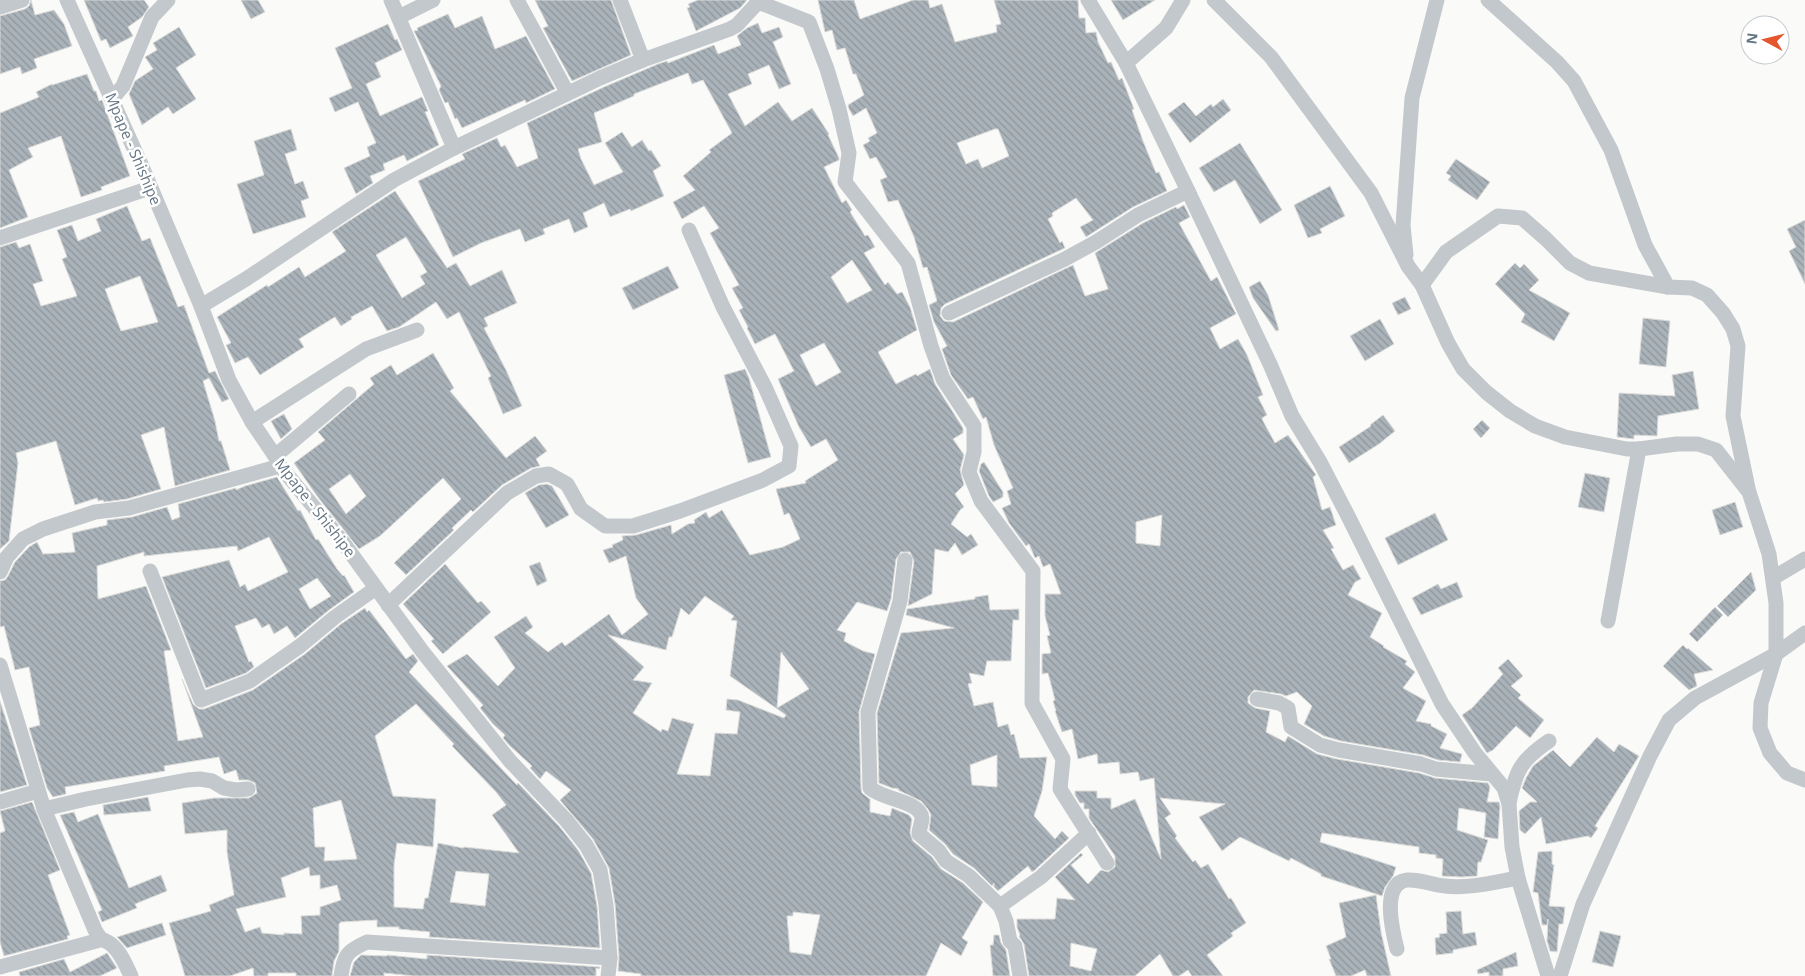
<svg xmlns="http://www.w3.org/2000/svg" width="1805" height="976" font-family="'Open Sans',sans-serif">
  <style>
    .building { fill: url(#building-back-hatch); stroke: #dcdcda; fill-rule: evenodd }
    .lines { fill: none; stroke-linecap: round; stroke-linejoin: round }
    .minor { stroke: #c3c8cc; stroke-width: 15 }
    .labels { text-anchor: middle; stroke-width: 5; stroke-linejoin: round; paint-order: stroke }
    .street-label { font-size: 15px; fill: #657683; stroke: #fff }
  </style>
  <defs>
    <pattern id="building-back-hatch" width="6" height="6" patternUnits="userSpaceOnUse" patternTransform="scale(1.25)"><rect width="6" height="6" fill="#aab3b9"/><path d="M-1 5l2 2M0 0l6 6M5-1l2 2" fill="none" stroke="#8e969c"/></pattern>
  </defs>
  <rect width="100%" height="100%" fill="#fafaf8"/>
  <g class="building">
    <path d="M31,0L35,15L54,10L64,24L72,46L34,59L37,68L22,74L20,67L0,74V16L25,9L29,6Z"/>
    <path d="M84,0H144L149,7L142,17L128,27L133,36L110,48L106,39L101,41Z"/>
    <path d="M241,0H258L265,12L251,19Z"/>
    <path d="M535,0H611L631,55L572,81L543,28L548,26Z"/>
    <path d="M698,0H747L740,8L696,31L687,8L690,7L688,4Z"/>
    <path d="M818,0H854L860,19L913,0H928L930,8L942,4L955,42L997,32L996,25L1001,24L994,0H1078L1079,18H1085L1086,33L1096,32L1098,42L1108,63L1111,62L1119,80L1122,78L1134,109L1132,110L1143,141L1156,173L1159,172L1167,191L1133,207L1086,237L1080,227L1093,220L1076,198L1052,213L1053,216L1048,219L1060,243L1062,241L1065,248L945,304L941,308L940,316L944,321L953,322L1073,265L1085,296L1108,289L1095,253L1143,223L1176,207L1177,209L1184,205L1190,217L1179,223L1211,281L1217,277L1236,314L1210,328L1220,349L1238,339L1247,355L1263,395L1258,397L1267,415L1262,418L1263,421L1275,443L1288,435L1316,475L1313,477L1322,510L1330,507L1336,525L1323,530L1334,548L1331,549L1343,570L1353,565L1361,579L1355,582L1348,595L1382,613L1370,637L1384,646L1383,647L1407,661L1405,664L1415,672L1403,688L1426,701L1416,721L1431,724V726L1447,734L1440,748L1462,754L1460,762L1438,760L1423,755L1341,741L1324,736L1304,724L1312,706L1297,692L1286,696L1281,694L1254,690L1248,697V703L1255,708L1270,711L1266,732L1285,742L1288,736L1317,754L1337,759L1419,773L1435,778L1488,783L1490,787L1487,802H1499L1500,806L1498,839L1484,837L1486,813L1459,808L1457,830L1488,840L1481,862H1478L1477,876L1462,877L1442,876L1443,859L1436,858V855L1419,853V847L1322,833L1320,842L1396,867L1393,876L1385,887L1382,896L1321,876V874L1291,858L1289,861L1240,837L1222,851L1199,817L1225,804L1160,798L1171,814L1165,818L1177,836L1175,838L1193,862L1195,860L1201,868L1208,864L1229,899L1231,898L1246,923L1231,933L1233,936L1207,955L1223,976H1192L1188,970L1179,976H1173L1160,954L1135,976H1029L1024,944L1019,936L1020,935L1017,927V919H1055L1057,898L1075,900L1055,877L1081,853L1083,855L1071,865L1088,884L1101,870L1108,872L1115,867V856L1089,818V809H1084V803H1080L1075,795V791H1097V798H1111V809L1135,799L1161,859L1154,778L1140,781L1138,772L1120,774L1119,762L1098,764L1097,754L1078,759L1072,729L1062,732L1055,711H1056L1053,701L1055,700L1048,673L1042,674V654L1051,653L1047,636L1050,635L1045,616V594H1061L1050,564L1043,567L1039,556L1035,558L1029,544L1026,546L1009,523L1002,508L1011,504L1007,491L1013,488L994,445L986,417L983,419L973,397L968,399L951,375L942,349L947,346L934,322L929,305L937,301L927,267L923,268L914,237L898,200L888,202L880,180L887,177L876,157L870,159L863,145L870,141L868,138L877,133L866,108L853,116L849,109L848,105L864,95L856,74H853L845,48L837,50L832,30L825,32ZM995,129H998L1009,156L982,168L978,159L966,164L957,143ZM1162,515L1160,546L1136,543V522ZM1071,943L1097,949L1091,971L1070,966Z"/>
    <path d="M1111,0H1155L1123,20Z"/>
    <path d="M448,14L455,28L482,16L495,49L526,36L555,89L526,103L525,100L462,128L457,118L455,119L448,102L445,103L439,90L441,86L414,31L418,30L417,28Z"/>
    <path d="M758,23L762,33L779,27L783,37L773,42L791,84L779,89L769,65L748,74L752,84L728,94L745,126L778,102L792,121L812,108L829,134L828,135L839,158V160L824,167L842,203L846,200L852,210L850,212L865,236L868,235L875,247L864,253L885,285L888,282L897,294L902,292L910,307L917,330L878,352L896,384L916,374L917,376L930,369L935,384L963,428V433L953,439L964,455L960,470L964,485L955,494L964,507L960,510L951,524L967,537L971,534L978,545L962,555L955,543L948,552L935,549L932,594L908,606L914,561L910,552H901L896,559L891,599L887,611L857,602L837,630L846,633L844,641L863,651L875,654L859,712L861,788L862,793L870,799V812L890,816L892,808L909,815L912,819L910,833L913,841L932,857L941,869L963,883L983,902L962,938L968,942L961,956L941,943L926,976H641V974L618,971L619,957L615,904L609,868L593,839L560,800L571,790L546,771L540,779L530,768L532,766L509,745L503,738L505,735L493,724L480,708L483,705L447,666L467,654L498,686L515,668L494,637L526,616L533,627L525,633L548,652L562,642L565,646L609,614L622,635L648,614L636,598L626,556L609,563L603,550L613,547L612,545L623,540L622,536L636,535L671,525L672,534L688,524L695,523L694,520L706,512L709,518L722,510L750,555L783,547L800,539L789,513L784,515L776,489L806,483L805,481L838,460L826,439L811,447L799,427L778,379L794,371L775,334L755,344L747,328L748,327L739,310L743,308L732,288L739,285L710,233L719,228L704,206L682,219L673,202L695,190L683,176L711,152L709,150L732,133L703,80L692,84L688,73L634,94V96L594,113L602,142L578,149L581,159L594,185L623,172L605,143L622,132L632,147L642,140L649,151L651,150L661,166L653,171L664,196L631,211L630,209L610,217L604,203L583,213L588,227L574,233L569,219L543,229L545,234L525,242L520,229L481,243L453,257L418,181L465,159L462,154L497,138L501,147L505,145L517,167L538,158L527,123L604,87L658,64L667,61L668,63L714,45L718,54L741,45L737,36L747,28ZM852,260L872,290L847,303L831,277ZM824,343L841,372L816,386L800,355ZM705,596L734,616L731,620L737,621L730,676L786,715L784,718L738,700L727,699L726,710L740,712L737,734L715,733L710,776L677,774L694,724L672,718L668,731L662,729L661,732L633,713L652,683L633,680L644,667L608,635L666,650L669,637H672L681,608L689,615ZM781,652L809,689L777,708ZM793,912L820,915L811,955L790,952L787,916H793Z"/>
    <path d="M388,24L395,40L397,39L402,50L375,63L381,77L366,84L380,116L422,97L428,111L425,112L439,145L407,161L404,155L383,164L385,170L370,176L373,183L356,194L344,168L370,156L367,147L376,143L358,102L335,112L329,98L352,88L335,48Z"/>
    <path d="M179,27L196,55L176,68L196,99L173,114L168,107L142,125L129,94L135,81L153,69L145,57L157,50L153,43Z"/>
    <path d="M87,74L94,91H96L99,101L102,100L130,176L101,187L102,190L81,197L61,136L28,148L33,157L9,170L28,217L0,228V113L39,97L36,92L52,84V85Z"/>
    <path d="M1223,99L1231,110L1190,143L1168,114L1184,102L1196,116L1211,104L1213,107Z"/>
    <path d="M291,129L297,150L285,154L295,184L303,181L309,198L301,201L306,217L253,234L237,184L264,175L254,141Z"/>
    <path d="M1240,143L1282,210L1260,224L1235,180L1214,192L1199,168Z"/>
    <path d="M1456,159L1490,182L1477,200L1448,180L1451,176L1446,173Z"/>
    <path d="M1330,186L1345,216L1320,229L1322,233L1308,238L1294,205Z"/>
    <path d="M395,191L447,268L456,263L470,286L502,270L517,303L484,318L488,326L484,328L506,370L522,406L503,414L488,378L491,376L459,312L447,319L436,302L399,327L387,331L372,306L351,317L352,319L341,326L335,317L299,339L304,347L260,375L248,357L235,363L226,345L231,343L217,317L267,285L268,287L299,267L305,277L346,251L332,232ZM406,237L427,272L420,276L425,284L402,298L376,255Z"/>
    <path d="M127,206L142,241L150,238L178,307L184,305L209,373L215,371L229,399L222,402L209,378L203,381L215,421L219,441H221L230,470L175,486L164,427L141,435L161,489L127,499L104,502L103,500L98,501L97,498L75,505L56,441L16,453L18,463L9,541L0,549V247L16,242L19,248L30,244L43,281L33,284L41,306L77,296L62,259L67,257L57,230L72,225L78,241L101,231L96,219ZM140,276L158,322L121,331L105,289Z"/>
    <path d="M1805,220V284L1789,251L1796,247L1787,229Z"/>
    <path d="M1515,263L1520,268L1524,264L1539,280L1529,290L1570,313L1554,341L1521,322L1525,314L1495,284Z"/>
    <path d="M668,266L679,288L633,310L622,288Z"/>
    <path d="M1260,281L1268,295L1279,330L1276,331L1253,298L1249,287Z"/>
    <path d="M1405,297L1411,309L1398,315L1392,303Z"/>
    <path d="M1643,318L1670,321L1666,367L1639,364Z"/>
    <path d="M1380,319L1394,344L1365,361L1350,336Z"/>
    <path d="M433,353L454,388L450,391L506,458L535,436L547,451L536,459L540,466L531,468L502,485L473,512L471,510L452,528L454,530L406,575L394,563L461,499L443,478L380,536L359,549L317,496L294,463L325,440L318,432L374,384L370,378L391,365L397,375ZM350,474L366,496L346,514L329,489Z"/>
    <path d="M745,369L749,378L771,457L748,463L724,375Z"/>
    <path d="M1693,371L1699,409L1658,416L1657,436L1634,435V439L1617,437L1619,393L1675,396L1672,375Z"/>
    <path d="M284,414L292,429L281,439L271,421Z"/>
    <path d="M1383,415L1395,431L1379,444L1349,463L1339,447L1371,426L1370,425Z"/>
    <path d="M1482,420L1490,428L1481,438L1473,429Z"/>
    <path d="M984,462L1003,492V497L993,502L989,496L979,471L981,464Z"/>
    <path d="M1585,473L1610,478L1604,512L1578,507Z"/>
    <path d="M277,477L298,511L300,510L316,540L318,539L337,569L343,576L344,575L354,592L329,610L295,638L287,626L274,634L269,624L262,628L256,618L235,626L249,662L251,661L254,667L246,673L206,688L162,577L229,560L240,587L245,584L248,591L288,572L269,537L238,551L237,546L144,556V552L97,566L98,599L146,586L171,650L164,651L178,741L203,737L182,679L193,704L199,709H204L253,690L305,654L341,624L365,608L367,612L369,610L406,659L413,654L418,661L409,672L517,785L518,783L559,826L578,850L591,873L597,906L600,948L429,937L430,932L399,929V927H377V920L341,922L339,924V951L334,961L332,976H296V973H268V976H254L253,968L230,976H185L169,923L211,911L209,905L234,895L227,852V830L185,834L182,803L214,798H249L257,793L255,783L248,780H239L236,770L224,774L219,757L164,766L165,771L65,787L66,794L53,797L47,788L29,728L40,725L29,667L15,670L4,626L0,627V581L5,580L8,576L15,562L29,547L37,542L43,554L75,552L72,533L107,525V520L132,517L167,507L172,520L180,517L178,504L236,488V490L245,486ZM317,578L331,596L310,609L299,589ZM416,704L454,744L452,746L496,792L506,805L492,815L519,853L464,847L463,848L438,843L428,898H425L423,909L394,907V865L397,843L433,847L436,799L393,796L375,736ZM341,800L357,859L324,861L325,847H315L313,808ZM309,867L310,876L320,875V889L337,885L341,900L320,907V915L301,916L302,934L284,933V935L262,933L260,927L245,932L236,909L286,897L281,878ZM456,871L489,874L485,906L450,902Z"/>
    <path d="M547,484L552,486L569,515L546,528L525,493L539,485Z"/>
    <path d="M1735,502L1743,527L1720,535L1712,510Z"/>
    <path d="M1435,513L1448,540L1398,565L1385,538Z"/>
    <path d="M540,562L547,581L537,586L529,566Z"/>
    <path d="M445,564L478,603L481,601L491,612L443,654L431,641L434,639L403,604Z"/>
    <path d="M1751,572L1756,590L1728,617L1717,606Z"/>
    <path d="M1457,582L1463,597L1421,615L1412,598L1438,584L1441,589Z"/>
    <path d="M988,595L990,610L1019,609V620H1013L1011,661H987L984,676L969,673L972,683L968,684L974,706L993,702L998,727L1008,724L1011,735L1014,734L1020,758L1047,757L1042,791L1034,816L1055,839L1062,831L1069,838L1035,870L1032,872L1028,866L998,891L994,887V883L992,886L974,868L953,854L945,844L929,830L931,815L928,809L921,801L898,790L899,789L892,788L879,783L877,713L901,633L954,628L906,615L907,609L975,599V597ZM997,755V787L972,785L970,765Z"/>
    <path d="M1715,607L1723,615L1697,642L1689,634Z"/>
    <path d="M1683,645L1687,649L1688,648L1713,670L1694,674L1697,686L1689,690L1663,666Z"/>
    <path d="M1508,659L1523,676L1511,686L1521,695L1518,698L1544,720L1530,738L1516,726L1493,750L1487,753L1462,715L1472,708L1503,674L1498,668Z"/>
    <path d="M0,701L27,785L0,792Z"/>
    <path d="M1597,737L1614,752L1619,744L1639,756L1595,826L1598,828L1591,838L1588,836L1546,844L1541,817L1525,834L1520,830L1519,811L1530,802H1537L1522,788L1526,778L1533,766L1553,750L1570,767Z"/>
    <path d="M148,797L151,811L104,815L103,805Z"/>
    <path d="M32,802L60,870L48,875L70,935L67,936L68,939L4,956L0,942V833L5,831L0,811Z"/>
    <path d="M74,812L78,822L98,814L129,888L161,875L167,891L135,904L137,908L102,922L98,912L102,910L60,815Z"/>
    <path d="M1552,851V864L1554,865L1549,906L1565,907L1563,924H1559L1557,952L1550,951L1547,941L1548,919L1547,925H1542L1538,893L1533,892L1538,852Z"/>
    <path d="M1376,895L1381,932L1391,976H1367L1365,970L1351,976H1336L1329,959H1331L1326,946L1346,937L1339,903Z"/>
    <path d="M1461,911L1463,934L1475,932L1477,945L1453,950V953L1436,955L1435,938L1440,937L1439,934L1447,933L1446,912Z"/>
    <path d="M162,923L166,935L127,948L117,937Z"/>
    <path d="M1600,931L1621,936L1613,967L1592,962Z"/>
    <path d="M994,935H999L1001,943L1006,950L1010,976H993L990,945H993Z"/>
    <path d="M1516,952L1518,966L1503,969V976H1489V972L1478,974L1477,970Z"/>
    <path d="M107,953L117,968L100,976H20L19,972L64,959L70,972Z"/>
    <path d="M361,955L387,956V955L427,959V955L600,967L599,969L596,968V976H414L384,973V976H350L354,962Z"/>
  </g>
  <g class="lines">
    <g class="minor">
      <path d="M67,0L140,162L201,306L229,380L252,422L275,456L280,466L342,541L422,651L510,761L566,820L586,845L600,870L606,905L610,958L608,976"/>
      <path d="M391,0L454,148"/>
      <path d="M517,0L567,92"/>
      <path d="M620,0L643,60"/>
      <path d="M757,0L758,2L809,22L827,69L839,109L849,153L845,182L908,263L931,346L943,379L974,426V452L969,472L981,501L1033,571L1032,703L1063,759L1060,789L1107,863"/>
      <path d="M1088,0L1126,63L1188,191L1270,364L1292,416L1320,462L1347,514L1442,704L1475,753L1504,788L1509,804L1512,847L1518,878L1548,976"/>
      <path d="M1214,0L1271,57L1371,193L1408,266L1422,285L1448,343L1463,369L1486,392L1510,411L1535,426L1565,437L1627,449H1639L1677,444H1698L1716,450L1749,492L1769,554L1776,603V654L1761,703L1760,728L1770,753L1787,773L1805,780"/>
      <path d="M1488,0L1557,62L1574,81L1611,150L1645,245L1668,287"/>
      <path d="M0,7L22,0"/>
      <path d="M399,17L433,0"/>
      <path d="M1126,63L1166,28L1183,0"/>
      <path d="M112,99L123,86L152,17L168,0"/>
      <path d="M0,238L150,188"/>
      <path d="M1406,255L1403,225L1412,98L1437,0"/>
      <path d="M1422,285L1446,252L1498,216L1522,218L1546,239L1570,263L1589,273L1668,287L1692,288L1707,295L1723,313L1733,329L1738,346L1733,416L1748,488"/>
      <path d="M201,306L246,279L394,180L454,148L600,78L643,60L730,29L737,25L760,0"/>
      <path d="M949,313L1063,260L1096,242L1138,215L1188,191"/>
      <path d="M252,422L366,349L417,330"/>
      <path d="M275,456L349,394"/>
      <path d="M905,560L900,601L868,712L870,788C884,800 920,801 922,818C922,823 919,829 919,834L939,851L946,861L969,876L1000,906L1006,921L1010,941L1015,946L1020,976"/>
      <path d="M150,571L201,700L250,681L257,676L300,646L335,617L376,588"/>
      <path d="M0,572L7,557L23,539L43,529L95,512L129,508L280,466"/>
      <path d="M1773,578L1805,559"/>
      <path d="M388,605L507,493L536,476L549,474L567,484L581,509L605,526H633L680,511L763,480L789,466L791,446L765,387L723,307L689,230"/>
      <path d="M1608,621L1639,449"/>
      <path d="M0,665L44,809L95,930C102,943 104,938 112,945C121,953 126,965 131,976"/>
      <path d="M1257,699L1279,703L1288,708L1291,727L1320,745L1339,750L1421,764L1436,769L1491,774"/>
      <path d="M0,802L38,791"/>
      <path d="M1509,803C1516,770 1521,760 1549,741"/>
      <path d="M44,809L86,799L187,780L200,779L212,781L224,788L236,790L248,789"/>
      <path d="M1000,906L1041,877L1089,833"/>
      <path d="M1397,949C1393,933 1380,883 1407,880C1420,879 1432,885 1445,886C1468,889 1495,882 1518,878"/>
      <path d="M0,967L100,940"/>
      <path d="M341,976C344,955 347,951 367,942L610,958"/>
      <path d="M1560,976L1583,904L1650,756L1669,720L1695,698L1776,654L1805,633"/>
    </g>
  </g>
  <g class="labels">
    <g class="street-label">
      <text transform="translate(133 149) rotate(67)" y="5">Mpape - Shishipe</text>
      <text transform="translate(315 508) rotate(52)" y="5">Mpape - Shishipe</text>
    </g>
  </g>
  <g transform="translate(1765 40) rotate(277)"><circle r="24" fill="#ffffff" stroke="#c1c8cd"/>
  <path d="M0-4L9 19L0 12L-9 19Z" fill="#e4572e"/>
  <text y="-8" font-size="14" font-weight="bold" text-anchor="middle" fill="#657683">N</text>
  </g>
</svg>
